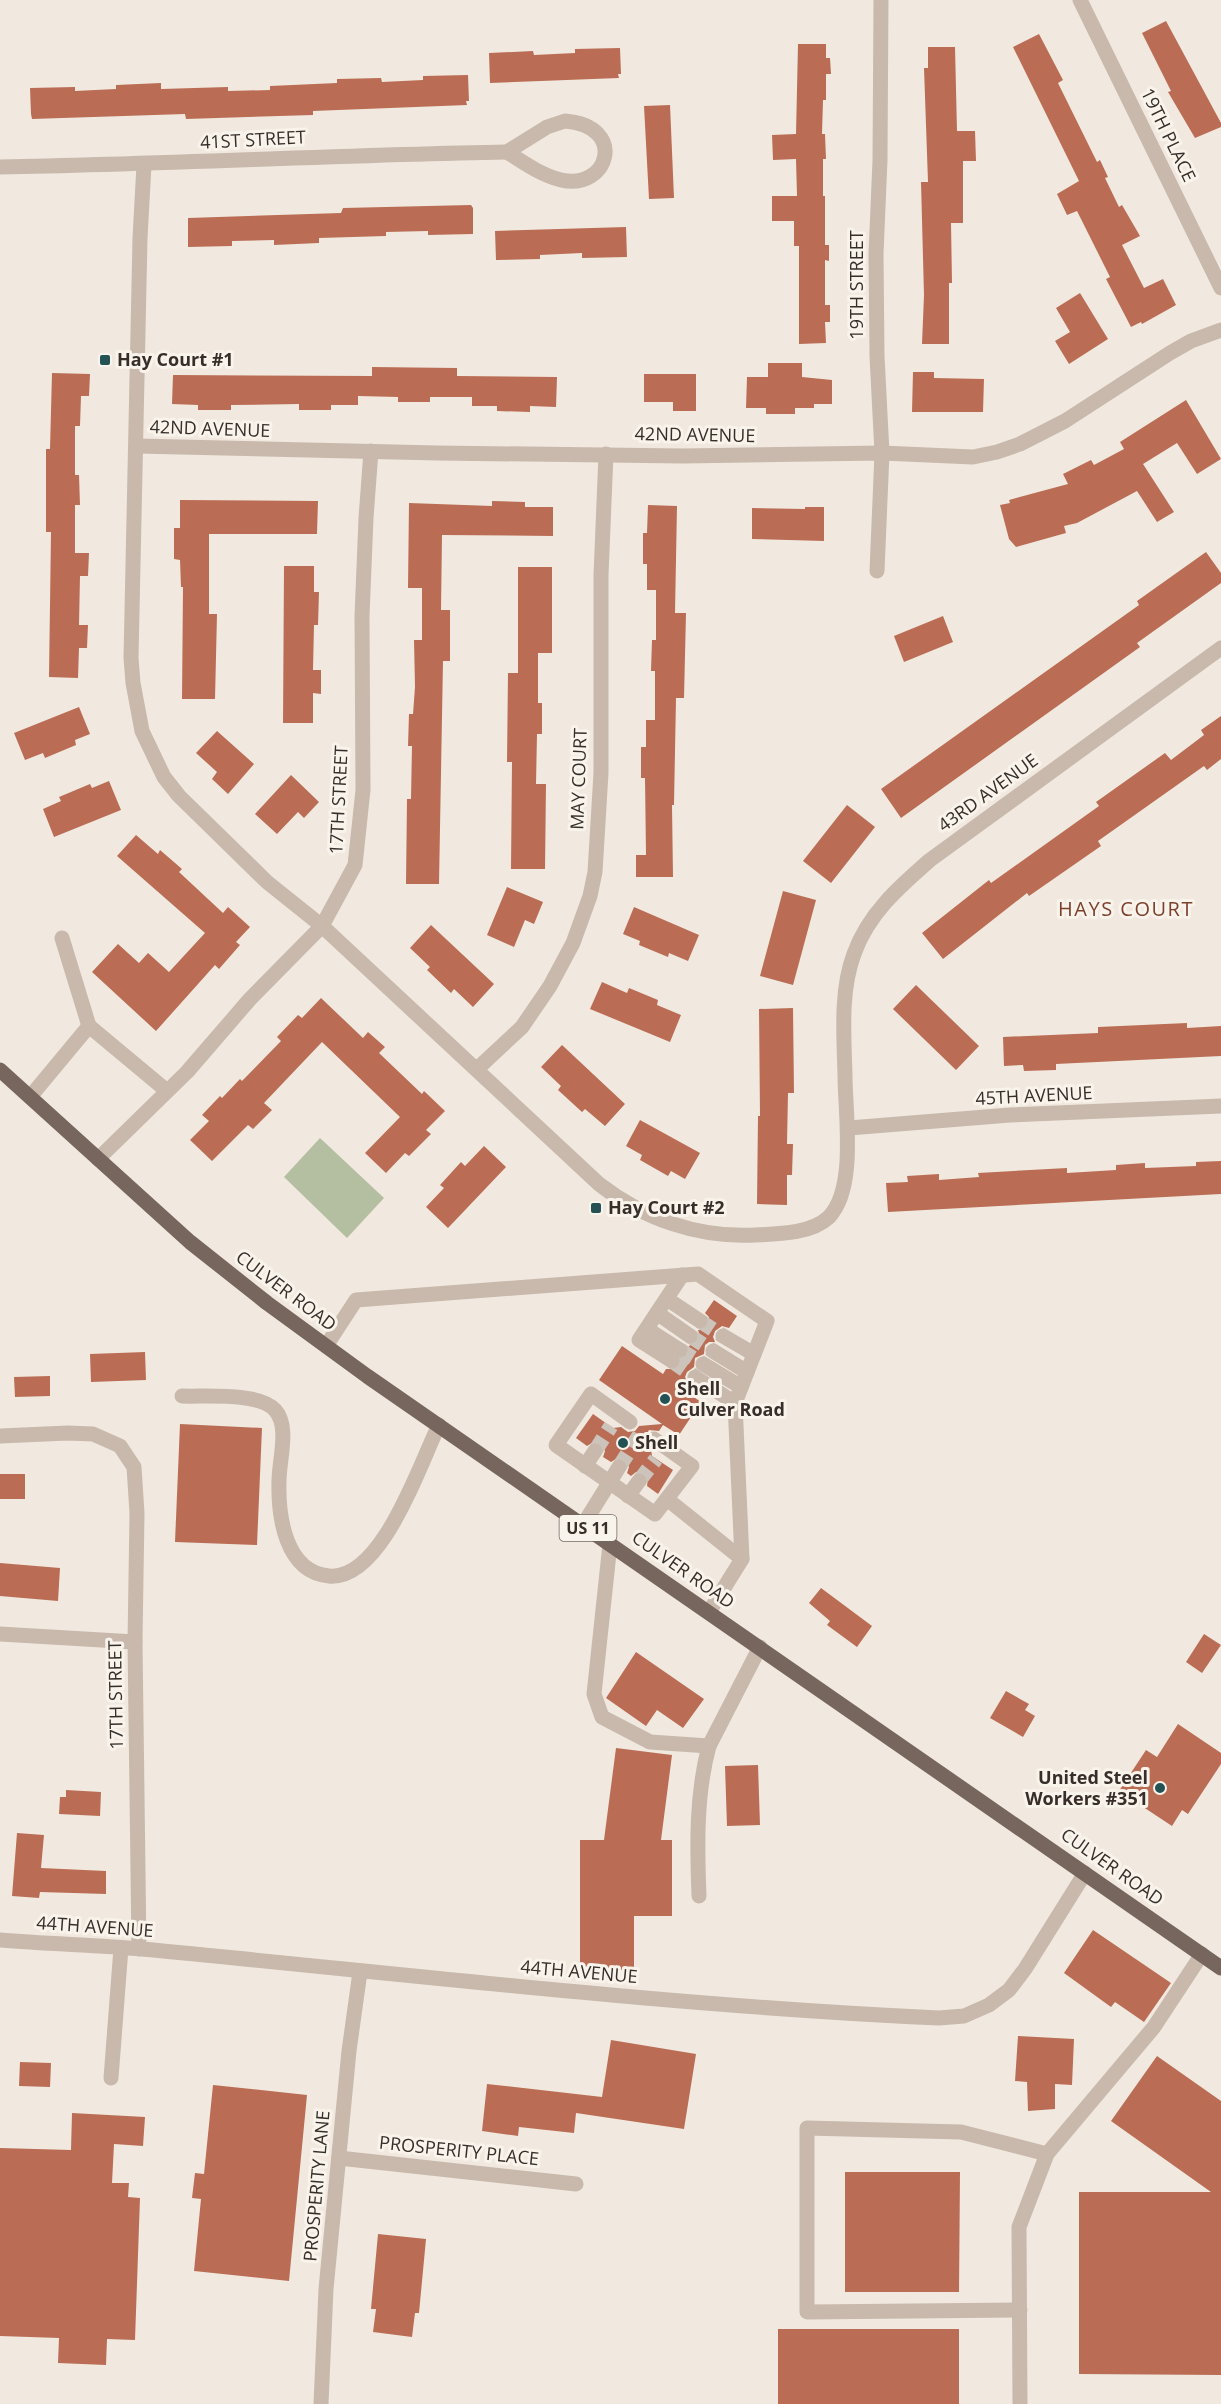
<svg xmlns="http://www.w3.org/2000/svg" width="1221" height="2404" font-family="'Open Sans',sans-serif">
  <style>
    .park { fill: #b4bea1 }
    .building { fill: #ba6d54 }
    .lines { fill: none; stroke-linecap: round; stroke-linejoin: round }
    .minor-tunnel { stroke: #ccc4bb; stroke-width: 15; stroke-dasharray: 15 8; stroke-linecap: butt }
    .minor { stroke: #c8b9ac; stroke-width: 15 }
    .major { stroke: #77665d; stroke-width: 15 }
    .poi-dot { fill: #245154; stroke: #f8f3eb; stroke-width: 2 }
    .labels { text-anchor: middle; stroke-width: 6; stroke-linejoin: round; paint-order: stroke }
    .shield { fill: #f8f3eb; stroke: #716964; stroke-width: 1.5 }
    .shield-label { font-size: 16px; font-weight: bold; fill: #372e2a }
    .street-label { font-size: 18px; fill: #372e2a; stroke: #f8f3eb }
    .poi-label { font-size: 18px; font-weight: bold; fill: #372e2a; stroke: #f8f3eb; text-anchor: start }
    .neighbourhood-label { font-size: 20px; letter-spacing: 1.5px; fill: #7e3f2b; stroke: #f8f3eb }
  </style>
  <rect width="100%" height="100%" fill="#f1e9df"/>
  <path class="park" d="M320,1138L384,1198L347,1238L284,1177Z"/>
  <g class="building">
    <path d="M1166,21L1221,123V127L1195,138L1168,92L1171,91L1142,33Z"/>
    <path d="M1039,34L1063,80L1058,83L1097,162L1100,160L1108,177L1105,178L1119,207L1122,205L1140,236L1122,245L1144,288L1163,279L1176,305L1142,324L1141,322L1131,327L1106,279L1110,277L1077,211L1067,215L1057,194L1079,181L1013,47Z"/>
    <path d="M798,44H826V58H830L831,74H826V100H823L822,134H825L826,159H823V196H825V245H829V261L825,260V305H830V322H825L826,343L799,344V246H794V221H772V196H797L796,159L773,160L772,135L796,134Z"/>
    <path d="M928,47H955L957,131H975L976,161H963V223H951L952,283H949V344H922L924,295L921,182H928L924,68H928Z"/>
    <path d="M620,48L621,74H618L619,78L490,83L489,53L533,51L534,55L575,53V49Z"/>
    <path d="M468,75L469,101H466L467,105L313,111V115L186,119L185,114L32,119L31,114L30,88L75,87V91L116,89V85L161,83V89L228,87V91L270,90V86L337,83V79L381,78L382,82L423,80V76Z"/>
    <path d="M670,105L674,198L649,199L644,106Z"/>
    <path d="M471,205L473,208V234L428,235V231L386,232V236L319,238V243L274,245V240L232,241V246L188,247V218L341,213L343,208Z"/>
    <path d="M626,227L627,257L582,258V253L540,255V259L496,260L495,231Z"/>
    <path d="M1080,293L1108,339L1069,364L1055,341L1070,332L1056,308Z"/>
    <path d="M768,363H802V377L832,380V404H814V408H795V414H766V408H746L747,377H768Z"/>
    <path d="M372,367L457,368V376L557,377L556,407L530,406V412L497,411V406H472V397H430V402H398V397L358,396V405H331V410H299V404L231,405V410H198V405L172,404L173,375L372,376Z"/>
    <path d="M913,372H934V378L984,379L983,412H912Z"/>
    <path d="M52,373L90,374L89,396H81L80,426H75V475H79L80,505H75V553H89L88,576H80L79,625H88L87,648H79L78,678L49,677L51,532H46V449H50Z"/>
    <path d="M644,374H696V411H673V402H644Z"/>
    <path d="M1186,400L1221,459L1197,474L1177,443L1143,464L1174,512L1157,522L1137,491L1077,523L1064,526L1066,533L1016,547L1009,539L1000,505L1010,503L1009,500L1068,484L1063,474L1091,460L1094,465L1124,449L1120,442Z"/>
    <path d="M180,500L318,501L317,534H209V614H217L215,699H182L183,587H181L180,560L174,559V528H180Z"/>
    <path d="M492,501L525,502V507H553V536L442,535L441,610H450V661H443L439,884H406L407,799H411L412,746H408L409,714H413L415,687L414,640H422V588H408L409,503L492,506Z"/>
    <path d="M648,505L677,506L675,613H686L684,698H676L674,805H672L673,877H636V855H646L645,778H641V747H646V720H655V671H651L652,640H656V590H647V564H643V533H647Z"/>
    <path d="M805,507H824V541L752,539V508L805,509Z"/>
    <path d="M1206,552L1221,573V583L1137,643L1140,647L901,818L881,789L1139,605L1137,601Z"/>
    <path d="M284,566H314V592H319L318,625H314L313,670H321V694L313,693V723H283Z"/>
    <path d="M518,567H552V653H538V703H542V734H537L536,784H546L545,869H511L512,762H507L508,673H518Z"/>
    <path d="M943,616L953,642L904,662L894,636Z"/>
    <path d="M79,707L90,734L75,740L76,745L45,758L43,753L25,760L14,733Z"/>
    <path d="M1221,716V759L1207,770L1204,766L1098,841L1101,846L1029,896L1027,893L943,959L922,933L989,880L991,883L1099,806L1096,802L1165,753L1171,760L1204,735L1201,730Z"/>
    <path d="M217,731L254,764L228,794L212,779L217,772L196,753Z"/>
    <path d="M291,775L319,802L304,818L298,812L277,834L255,814Z"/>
    <path d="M109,781L121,810L54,837L43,809L61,801L59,797L90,784L92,788Z"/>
    <path d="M847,805L875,827L831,883L803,861Z"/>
    <path d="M136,835L158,854L160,850L182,869L179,872L223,913L228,907L250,927L236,942L240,945L219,969L215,965L156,1031L92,972L118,944L139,963L148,953L169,972L205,933L117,856Z"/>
    <path d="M507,887L543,902L534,924L525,920L514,947L487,935Z"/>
    <path d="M783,891L816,900L793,985L760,976Z"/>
    <path d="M634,907L699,935L688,961L669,953L668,957L639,945L640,941L623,934Z"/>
    <path d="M431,925L494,984L473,1007L454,989L451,993L427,970L430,967L410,948Z"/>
    <path d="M602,982L627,993L629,988L658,1000L657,1005L681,1015L670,1042L590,1009Z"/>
    <path d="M916,985L979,1046L956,1070L893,1009Z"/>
    <path d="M321,998L363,1038L368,1032L385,1047L379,1053L422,1094L424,1091L445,1111L426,1130L431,1134L409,1156L405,1153L386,1173L365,1153L400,1117L322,1042L264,1103L272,1110L253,1129L248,1125L212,1161L190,1140L209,1121L202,1115L220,1096L222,1098L240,1079L242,1081L281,1041L277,1037L298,1015L302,1018Z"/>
    <path d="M793,1008L794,1093H788L787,1144H793L792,1175H787V1205L757,1204L758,1116H760L759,1009Z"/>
    <path d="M1187,1023V1028L1221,1026V1056L1056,1064V1070L1024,1071L1023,1065L1004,1066L1003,1037L1098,1033V1027Z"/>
    <path d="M562,1045L625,1104L605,1126L585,1109L582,1112L558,1090L561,1086L541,1067Z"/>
    <path d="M640,1120L700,1153L685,1179L671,1171L668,1176L640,1160L642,1155L626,1146Z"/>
    <path d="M484,1146L506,1167L448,1228L426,1207L444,1188L440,1185L461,1162L465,1166Z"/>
    <path d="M1221,1161V1194L888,1212L886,1183L908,1182L907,1176L939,1174V1180L979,1177L978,1173L1067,1168V1173L1116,1170V1165L1145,1163V1168L1196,1166V1162Z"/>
    <path d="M714,1300L737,1316L729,1328L722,1326L715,1331L713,1337L715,1342H709L705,1345L704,1354L695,1358L694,1367L687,1372L685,1377L689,1385L685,1391L701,1402L679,1435L663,1425L659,1431L649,1430L644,1438L645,1444L651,1449L652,1456L673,1470L658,1494L647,1486L648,1478L644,1473L636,1472L631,1476L627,1473L629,1467L625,1459L619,1457L611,1462L603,1457L605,1451L601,1443L595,1441L587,1446L576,1438L593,1414L613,1428L621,1427L628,1432L635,1431L639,1426L662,1424L599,1380L622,1346L663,1374L666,1369H677L680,1366L681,1359L688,1355L689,1346L698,1341L700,1336L698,1330H704L708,1326L709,1317L705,1313Z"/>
    <path d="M145,1352L146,1380L91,1382L90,1354Z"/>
    <path d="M50,1376V1396L15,1397L14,1377Z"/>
    <path d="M180,1424L262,1428L257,1545L175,1542Z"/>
    <rect x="0" y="1474" width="25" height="25"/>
    <path d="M0,1563L60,1568L58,1601L0,1596Z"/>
    <path d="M821,1588L872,1626L857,1647L827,1625L830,1621L809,1603Z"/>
    <path d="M1204,1634L1221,1645L1202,1673L1186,1662Z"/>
    <path d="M636,1652L704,1699L683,1728L657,1710L646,1726L606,1698Z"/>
    <path d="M1006,1691L1029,1704L1025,1710L1035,1716L1023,1737L990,1718Z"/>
    <path d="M1178,1724L1221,1753V1764L1188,1814L1182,1810L1172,1826L1119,1791L1146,1750L1157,1757Z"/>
    <path d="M616,1748L672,1755L661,1840H672V1916H634V1970H580V1840H604Z"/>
    <path d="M758,1765L760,1825L727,1826L725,1766Z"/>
    <path d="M66,1790L101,1792L100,1816L59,1814L60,1797H66Z"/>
    <path d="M17,1833L44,1835L41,1868L106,1871V1894L40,1892L39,1898L12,1896Z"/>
    <path d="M1093,1930L1171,1983L1144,2022L1115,2002L1111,2007L1064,1973Z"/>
    <path d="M1018,2036L1074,2039L1072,2085L1055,2084V2109L1028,2111L1027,2082L1015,2081Z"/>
    <path d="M611,2040L696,2054L684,2129L576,2113L574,2133L519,2127L518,2136L482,2131L487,2084L602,2097Z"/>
    <path d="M1157,2056L1221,2101V2375L1079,2374V2192H1211L1111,2121Z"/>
    <path d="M20,2062L51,2063L50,2087L19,2086Z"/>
    <path d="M213,2085L307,2095L289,2281L194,2271L201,2199L192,2198L195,2173L204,2174Z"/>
    <path d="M72,2113L145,2117L143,2146L114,2144L112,2183H129L128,2197L140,2198L135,2340L107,2339L106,2365L58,2363L59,2338L0,2336V2148L71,2150Z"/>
    <path d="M845,2172H960L959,2292H845Z"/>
    <path d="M378,2234L426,2239L419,2313H415L412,2337L373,2332L376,2309H371Z"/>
    <rect x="778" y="2329" width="181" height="75"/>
  </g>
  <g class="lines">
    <g class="minor-tunnel">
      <path d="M700,1321L723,1336"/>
      <path d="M690,1336L713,1351"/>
      <path d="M680,1350L703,1364"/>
      <path d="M672,1361L695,1377"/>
      <path d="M595,1451L611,1426"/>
      <path d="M619,1467L642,1431"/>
      <path d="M639,1481L656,1459"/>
    </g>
    <g class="minor">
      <path d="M1080,0L1221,288"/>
      <path d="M565,121C628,126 609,191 561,180C541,175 524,163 507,152L547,127Z"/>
      <path d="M144,165L140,238L131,658L133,683L142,731L164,777L179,796L267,882L322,926L599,1184C644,1219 698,1238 755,1235C778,1234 811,1234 829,1217C857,1188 845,1113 845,1075C844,1036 840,991 854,954C868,914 899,887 930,860L1221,648"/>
      <path d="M0,167C169,164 338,155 507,152"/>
      <path d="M137,446L438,453L683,456L882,453L973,457L997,452L1020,444L1065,421L1170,353L1191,341L1221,330"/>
      <path d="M877,571L882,453L877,356L876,254L880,160L881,0"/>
      <path d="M62,938L89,1026"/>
      <path d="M477,1069L522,1027L550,986L573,943L590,896L595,872L601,773V575L606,454"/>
      <path d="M30,1097L89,1026L167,1091"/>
      <path d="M849,1128L1010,1115L1221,1106"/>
      <path d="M98,1159L187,1072L250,999L322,926L355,865L363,790L362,616L366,518L371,451"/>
      <path d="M667,1299L700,1321"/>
      <path d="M657,1313L690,1336"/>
      <path d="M647,1329L680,1350"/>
      <path d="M723,1336L754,1354"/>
      <path d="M326,1346L356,1300L698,1274L767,1321L735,1403L742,1559L709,1612"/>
      <path d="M713,1351L747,1372"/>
      <path d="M672,1361L639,1340L682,1275"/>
      <path d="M703,1364L741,1387"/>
      <path d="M695,1377L735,1403"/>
      <path d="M182,1396C206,1397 259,1392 275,1410C290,1426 279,1460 279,1481C278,1516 285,1572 329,1576C382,1581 420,1463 439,1425"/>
      <path d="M630,1422L591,1394L556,1445L655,1514L692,1466L654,1439"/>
      <path d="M0,1436L68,1433L93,1434L120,1446L134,1467L137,1513L135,1642L139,1949"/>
      <path d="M585,1466L595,1451"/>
      <path d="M628,1496L639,1481"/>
      <path d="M667,1499L742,1559"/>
      <path d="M583,1525L619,1467"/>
      <path d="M610,1544L594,1694L602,1717L650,1742L709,1746L760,1647"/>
      <path d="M0,1634L135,1642"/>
      <path d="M699,1896C697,1846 696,1794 709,1746"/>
      <path d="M0,1940C47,1944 95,1945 142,1949C407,1974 672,2006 939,2018L964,2016L989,2005L1009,1990L1025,1969L1085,1873"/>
      <path d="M111,2078L121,1948"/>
      <path d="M339,2158L576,2184"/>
      <path d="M1020,2310L807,2312V2128L961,2132L1047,2154"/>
      <path d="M321,2404L326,2289L349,2051L360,1972"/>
      <path d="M1020,2404L1019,2227L1047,2154L1154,2027L1202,1954"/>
    </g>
    <path class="major" d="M0,1070L190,1242L267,1303L367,1376L1221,1968"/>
  </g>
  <g class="poi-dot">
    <rect x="99" y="354" width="12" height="12" rx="3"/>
    <rect x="590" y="1202" width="12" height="12" rx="3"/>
    <circle cx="665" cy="1399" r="6"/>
    <circle cx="623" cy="1443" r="6"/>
    <circle cx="1160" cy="1788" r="6"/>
  </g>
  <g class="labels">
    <rect class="shield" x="559.5" y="1515" width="57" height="26" rx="4.5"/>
    <g class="shield-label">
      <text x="588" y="1534">US 11</text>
    </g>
    <g class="street-label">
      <text transform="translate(1168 135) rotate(64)" y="6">19TH PLACE</text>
      <text transform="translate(253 140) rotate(-3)" y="6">41ST STREET</text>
      <text transform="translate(857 285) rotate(-90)" y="6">19TH STREET</text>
      <text transform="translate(210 429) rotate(2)" y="6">42ND AVENUE</text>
      <text transform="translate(695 435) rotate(1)" y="6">42ND AVENUE</text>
      <text transform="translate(579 779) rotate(-88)" y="6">MAY COURT</text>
      <text transform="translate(988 793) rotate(-36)" y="6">43RD AVENUE</text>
      <text transform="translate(339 800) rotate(-87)" y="6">17TH STREET</text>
      <text transform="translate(1034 1096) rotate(-3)" y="6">45TH AVENUE</text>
      <text transform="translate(286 1291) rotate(37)" y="6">CULVER ROAD</text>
      <text transform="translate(683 1570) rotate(35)" y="6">CULVER ROAD</text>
      <text transform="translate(116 1695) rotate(-91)" y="6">17TH STREET</text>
      <text transform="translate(1112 1867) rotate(35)" y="6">CULVER ROAD</text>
      <text transform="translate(95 1927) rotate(4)" y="6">44TH AVENUE</text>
      <text transform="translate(579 1972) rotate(5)" y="6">44TH AVENUE</text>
      <text transform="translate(459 2151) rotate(6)" y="6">PROSPERITY PLACE</text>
      <text transform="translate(317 2186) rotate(-85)" y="6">PROSPERITY LANE</text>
    </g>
    <g class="poi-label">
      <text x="117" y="366">Hay Court #1</text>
      <text x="608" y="1214">Hay Court #2</text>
      <text x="677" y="1395">Shell<tspan x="677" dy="21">Culver Road</tspan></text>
      <text x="635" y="1449">Shell</text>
      <text x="1148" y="1784" text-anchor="end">United Steel<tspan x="1148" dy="21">Workers #351</tspan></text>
    </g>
    <g class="neighbourhood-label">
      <text x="1126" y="916">HAYS COURT</text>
    </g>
  </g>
</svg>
